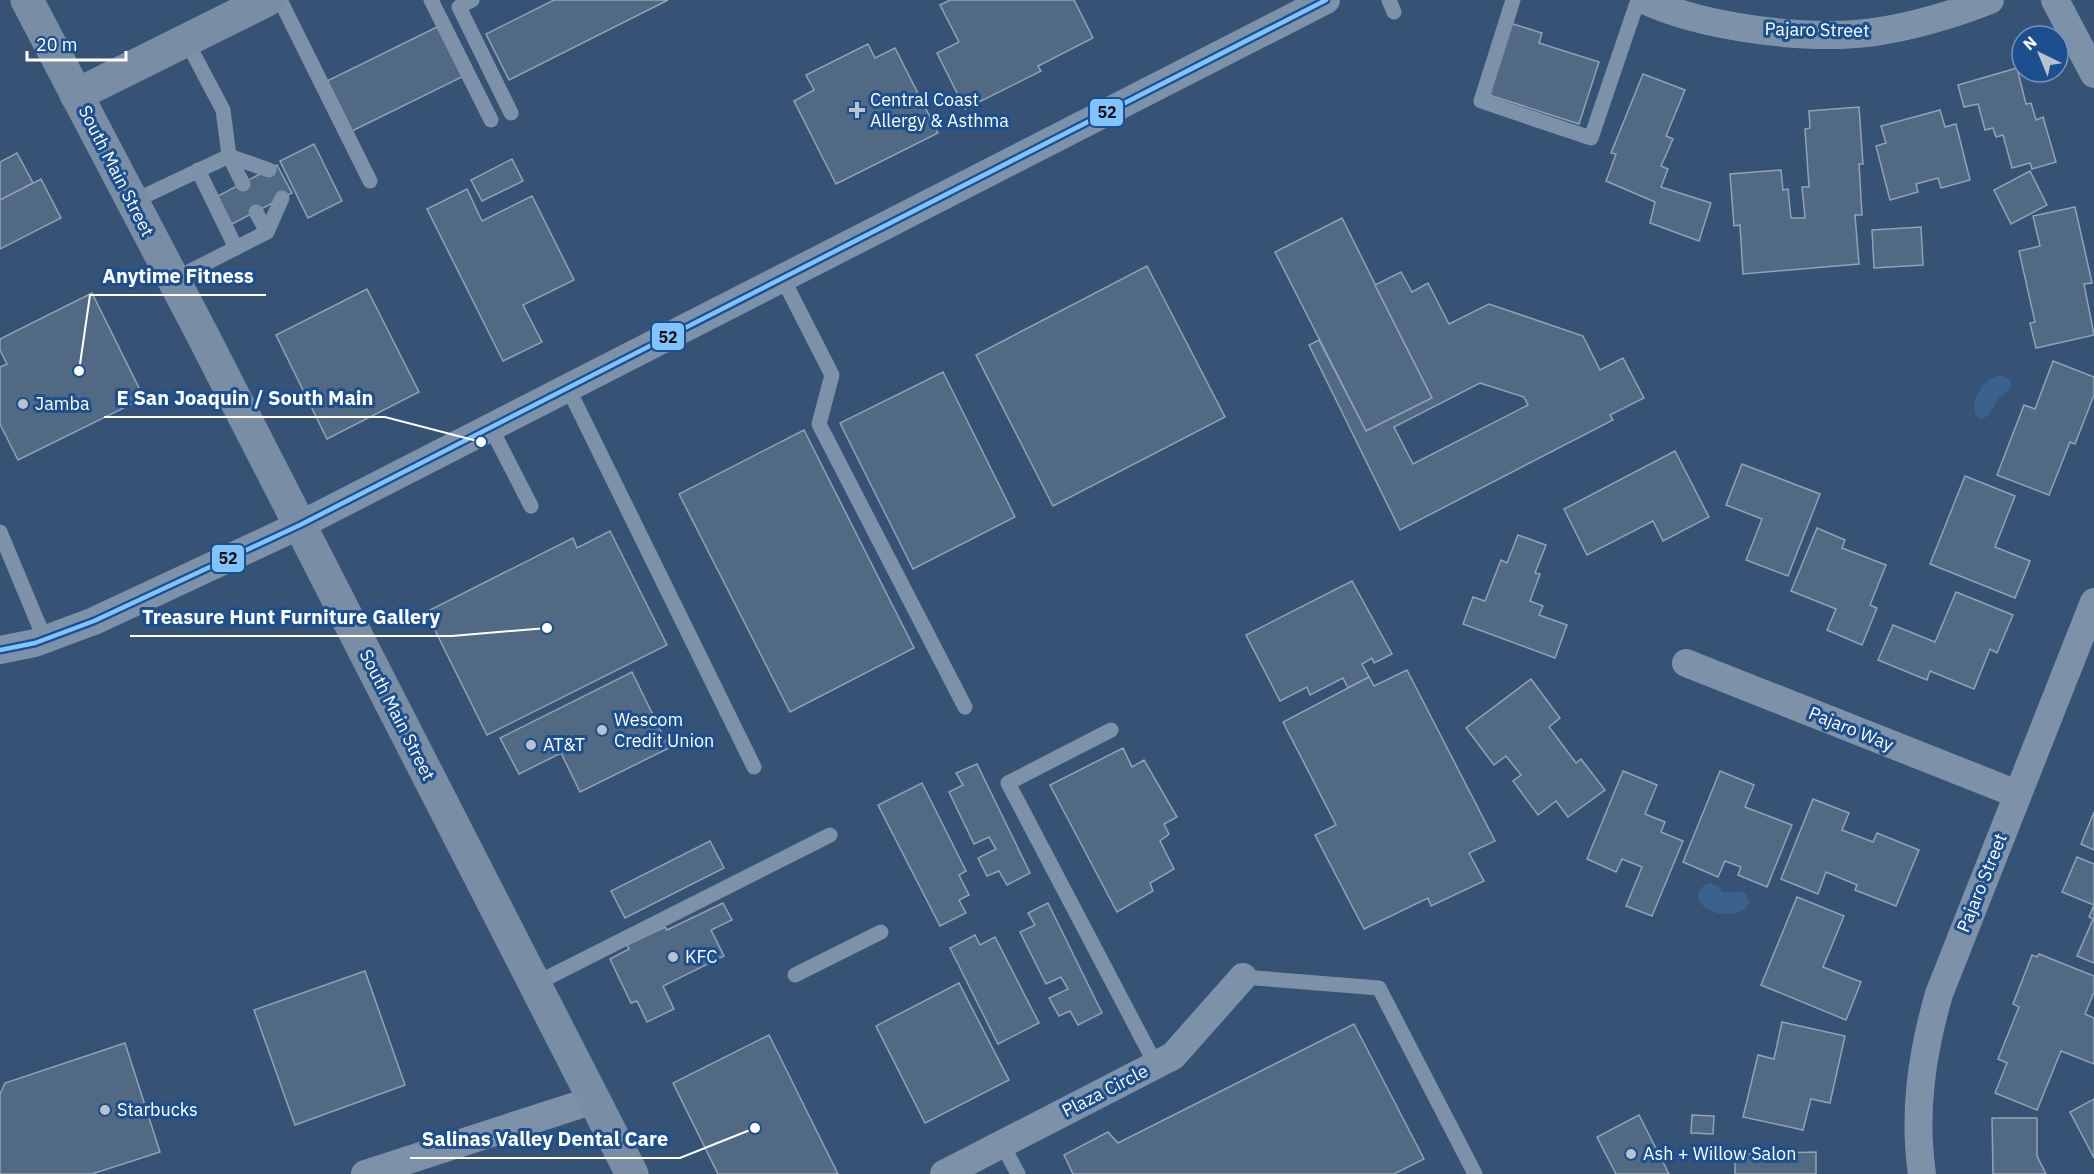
<svg xmlns="http://www.w3.org/2000/svg" width="2094" height="1174" font-family="'IBM Plex Sans',sans-serif">
  <style>
    .water { fill: #3b618d }
    .building { fill: #526984; stroke: #92a2b6; stroke-width: 1.5; fill-rule: evenodd }
    .lines { fill: none; stroke-linecap: round; stroke-linejoin: round }
    .lane { stroke: #7d92a8; stroke-width: 15 }
    .street { stroke: #7d92a8; stroke-width: 28 }
    .secondary { stroke: #798da4; stroke-width: 33 }
    .bus-1-casing { stroke: #1b4f8f; stroke-width: 9 }
    .bus-1 { stroke: #80c4ff; stroke-width: 4.5 }
    .poi-dot { fill: #b9c2ce; stroke: #1b4f8f; stroke-width: 2 }
    .labels { text-anchor: middle; stroke-width: 6; stroke-linejoin: round; paint-order: stroke }
    .street-label { font-size: 18px; fill: #fff; stroke: #1b4f8f }
    .poi-label { font-size: 18px; fill: #fff; stroke: #1b4f8f; text-anchor: start }
    .leader { fill: none; stroke: #fff; stroke-width: 2 }
    .callout-dot { fill: #fff; stroke: #1b4f8f; stroke-width: 2 }
    .callout-label { font-size: 20px; text-anchor: middle; font-weight: bold; fill: #fff; stroke: #1b4f8f; stroke-width: 6; stroke-linejoin: round; paint-order: stroke }
    .line-badge { stroke: #1b4f8f; stroke-width: 2 }
    .pale-badge-label { font-size: 16px; text-anchor: middle; font-weight: bold; fill: #111 }
  </style>
  <rect width="100%" height="100%" fill="#365274"/>
  <g class="water">
    <path d="M1999,375L2009,379L2011,386C2008,392 2002,394 1998,399C1994,404 1993,411 1988,415C1971,432 1965,387 1999,375Z"/>
    <path d="M1710,883L1718,886L1723,892H1742L1746,894L1749,903C1741,921 1698,916 1698,894L1703,886Z"/>
  </g>
  <g class="building">
    <path d="M554,0H668L509,80L486,34Z"/>
    <path d="M950,0H1074L1093,38L1038,66L1041,71L965,109L937,53L959,42L940,5Z"/>
    <path d="M1510,23L1542,33L1539,43L1599,62L1579,124L1486,94Z"/>
    <path d="M439,26L464,76L350,132L325,82Z"/>
    <path d="M868,44L875,58L895,48L938,133L836,184L794,101L814,90L806,75Z"/>
    <path d="M2017,68L2026,104L2031,103L2036,120L2043,117L2056,162L2032,169L2030,163L2012,168L2003,135L1996,137L1993,128L1985,130L1978,104L1964,107L1958,85Z"/>
    <path d="M1643,74L1685,90L1666,136L1673,139L1661,166L1668,169L1661,187L1711,203L1699,241L1650,223L1655,202L1606,181L1616,154L1611,153Z"/>
    <path d="M1859,107L1863,164H1859L1862,215H1855L1859,264L1743,274L1740,225L1734,226L1730,174L1781,170L1783,190L1788,189L1791,218H1805L1802,187H1809L1805,129L1810,128L1809,111Z"/>
    <path d="M1940,110L1945,127L1956,124L1970,180L1941,188L1938,178L1916,184L1918,192L1890,200L1876,146L1886,143L1881,126Z"/>
    <path d="M314,144L342,201L308,218L280,161Z"/>
    <path d="M17,153L33,183L0,200V162Z"/>
    <path d="M512,159L523,181L482,201L471,180Z"/>
    <path d="M277,165L292,193L230,225L216,197Z"/>
    <path d="M2030,171L2047,205L2011,224L1994,190Z"/>
    <path d="M41,179L61,218L0,249V200Z"/>
    <path d="M467,189L482,221L532,196L574,280L523,305L542,342L503,361L427,209Z"/>
    <path d="M2075,207L2092,283L2084,284L2094,335L2036,348L2030,323L2035,322L2019,251L2040,246L2033,216Z"/>
    <path d="M1342,218L1432,398L1366,431L1275,252Z"/>
    <path d="M1921,227L1923,265L1874,268L1872,230Z"/>
    <path d="M1147,266L1225,417L1053,506L976,355Z"/>
    <path d="M1401,272L1412,292L1428,283L1449,324L1489,304L1583,336L1600,370L1623,358L1644,398L1610,415L1613,420L1400,530L1309,345L1319,340L1366,431L1432,398L1375,285ZM1480,383L1524,397L1528,405L1413,464L1394,427Z"/>
    <path d="M367,289L419,392L327,439L276,335Z"/>
    <path d="M92,293L144,398L18,460L0,424V367L7,364L0,350V339Z"/>
    <path d="M2053,361L2094,377V395L2075,444L2070,442L2049,495L1997,475L2024,405L2035,409Z"/>
    <path d="M943,372L1015,517L913,569L840,423Z"/>
    <path d="M804,430L914,648L790,712L679,494Z"/>
    <path d="M1675,451L1709,517L1663,541L1653,521L1587,555L1564,509Z"/>
    <path d="M1742,464L1820,494L1788,576L1746,560L1762,519L1726,505Z"/>
    <path d="M1965,476L2015,496L1995,547L2030,561L2015,598L1930,564Z"/>
    <path d="M1817,528L1845,540L1842,548L1886,565L1870,605L1877,608L1862,645L1827,630L1836,609L1791,591Z"/>
    <path d="M610,531L667,645L487,735L426,612L573,538L577,548Z"/>
    <path d="M1518,535L1546,545L1535,573L1540,574L1530,601L1543,606L1539,615L1567,625L1555,658L1463,624L1473,597L1485,601L1501,560L1507,563Z"/>
    <path d="M1352,581L1392,654L1374,663L1372,658L1362,664L1369,677L1348,688L1343,678L1310,695L1307,687L1280,701L1246,635Z"/>
    <path d="M1956,592L2013,615L1997,653L1990,649L1974,689L1930,671L1927,680L1878,660L1893,625L1935,642Z"/>
    <path d="M1407,670L1495,841L1469,853L1484,881L1431,906L1428,898L1364,929L1315,835L1336,825L1283,722L1369,677L1374,686Z"/>
    <path d="M632,672L669,748L580,792L561,753L519,774L500,738Z"/>
    <path d="M1531,679L1560,718L1549,727L1576,763L1581,759L1605,790L1568,817L1556,801L1538,815L1513,781L1521,775L1506,756L1494,765L1466,728Z"/>
    <path d="M1123,748L1132,767L1144,760L1177,817L1164,824L1169,834L1160,841L1174,869L1150,883L1153,891L1117,912L1050,785Z"/>
    <path d="M977,764L1030,873L1007,885L999,871L987,876L978,858L996,849L989,837L974,844L949,792L963,785L956,773Z"/>
    <path d="M1623,771L1657,785L1645,814L1665,822L1661,832L1683,841L1652,916L1626,906L1642,867L1622,859L1616,872L1587,859Z"/>
    <path d="M1720,771L1754,785L1745,807L1792,825L1767,887L1738,875L1741,867L1725,861L1718,877L1683,862Z"/>
    <path d="M922,783L966,871L959,875L969,895L959,900L966,913L940,926L878,805Z"/>
    <path d="M1813,799L1849,813L1842,830L1873,842L1877,833L1919,850L1896,906L1855,890L1857,885L1826,872L1818,894L1781,879Z"/>
    <path d="M2094,812V850L2081,844Z"/>
    <path d="M710,841L724,868L625,918L611,891Z"/>
    <path d="M2077,857L2094,864V963L2077,956L2093,919L2089,917L2094,905L2062,892Z"/>
    <path d="M1797,897L1844,916L1823,967L1861,982L1846,1020L1761,985Z"/>
    <path d="M723,903L732,920L711,930L724,956L663,986L674,1009L647,1022L637,1001L631,1003L610,959L629,949L627,945L665,927L667,930Z"/>
    <path d="M1048,903L1102,1013L1078,1025L1070,1011L1059,1016L1049,998L1068,989L1061,977L1046,984L1020,932L1035,925L1028,913Z"/>
    <path d="M975,935L980,945L995,937L1039,1023L998,1044L950,948Z"/>
    <path d="M2039,954L2094,976V992L2085,1014L2094,1018V1064L2061,1051L2037,1110L1995,1093L2007,1063L1998,1059L2019,1007L2013,1004L2032,955L2037,957Z"/>
    <path d="M365,971L405,1085L295,1125L254,1010Z"/>
    <path d="M959,983L1009,1080L925,1123L876,1026Z"/>
    <path d="M1782,1022L1845,1036L1830,1103L1811,1099L1803,1130L1743,1117L1758,1055L1774,1059Z"/>
    <path d="M1354,1024L1424,1159L1394,1174H1073L1064,1155L1108,1132L1118,1143Z"/>
    <path d="M769,1035L838,1174H718L673,1083Z"/>
    <path d="M125,1043L160,1152L92,1174H0V1094L5,1083Z"/>
    <path d="M2094,1099V1158L2070,1112Z"/>
    <path d="M1639,1115L1669,1174H1616L1597,1137Z"/>
    <path d="M1692,1115L1714,1116L1713,1134L1691,1133Z"/>
    <path d="M1992,1118H2037V1156L2046,1174H1993Z"/>
    <path d="M1816,1152V1174H1735V1154Z"/>
  </g>
  <g class="lines">
    <g class="lane">
      <path d="M280,0L370,181"/>
      <path d="M431,0L491,120"/>
      <path d="M472,0L459,7L511,113"/>
      <path d="M1389,0L1394,12"/>
      <path d="M1513,0L1481,101L1591,138L1638,0"/>
      <path d="M186,40L223,110L229,156L243,184"/>
      <path d="M198,170L236,248"/>
      <path d="M132,202L229,156L269,170"/>
      <path d="M267,232L282,198"/>
      <path d="M783,279L832,375L819,424L965,707"/>
      <path d="M173,280L267,232L256,212"/>
      <path d="M568,388L754,767"/>
      <path d="M491,428L531,506"/>
      <path d="M0,532L45,640"/>
      <path d="M1111,730L1008,783L1156,1065"/>
      <path d="M795,975L881,932"/>
      <path d="M1243,977L1379,988L1475,1174"/>
      <path d="M535,984L830,835"/>
      <path d="M1002,1144L1018,1174"/>
    </g>
    <g class="street">
      <path d="M1644,0C1705,28 1808,41 1875,32C1914,26 1952,15 1990,0"/>
      <path d="M2055,0L2094,74"/>
      <path d="M0,650L35,643L94,621L300,525L1326,0"/>
      <path d="M1686,663L2017,794"/>
      <path d="M365,1174L594,1100"/>
      <path d="M944,1174L1173,1056L1243,977"/>
      <path d="M1922,1174C1913,1112 1922,1053 1939,994L2094,602"/>
    </g>
    <g class="secondary">
      <path d="M27,0L201,332L632,1174"/>
      <path d="M76,95L267,0"/>
    </g>
    <defs>
      <path id="bus-1" d="M0,650L35,643L94,621L300,525L1326,0"/>
    </defs>
    <use href="#bus-1" class="bus-1-casing"/>
    <use href="#bus-1" class="bus-1"/>
  </g>
  <g class="poi-dot">
    <path d="M854 101h6v6h6v6h-6v6h-6v-6h-6v-6h6z"/>
    <circle cx="23" cy="404" r="6"/>
    <circle cx="602" cy="730" r="6"/>
    <circle cx="531" cy="745" r="6"/>
    <circle cx="673" cy="957" r="6"/>
    <circle cx="105" cy="1110" r="6"/>
    <circle cx="1631" cy="1154" r="6"/>
  </g>
  <g class="labels">
    <g class="street-label">
      <text transform="translate(1817 30) rotate(1)" y="6">Pajaro Street</text>
      <text transform="translate(116 171) rotate(63)" y="6">South Main Street</text>
      <text transform="translate(397 715) rotate(63)" y="6">South Main Street</text>
      <text transform="translate(1851 729) rotate(22)" y="6">Pajaro Way</text>
      <text transform="translate(1982 883) rotate(-68)" y="6">Pajaro Street</text>
      <text transform="translate(1105 1091) rotate(-27)" y="6">Plaza Circle</text>
    </g>
    <g class="poi-label">
      <text x="870" y="106">Central Coast<tspan x="870" dy="21">Allergy &amp; Asthma</tspan></text>
      <text x="35" y="410">Jamba</text>
      <text x="614" y="726">Wescom<tspan x="614" dy="21">Credit Union</tspan></text>
      <text x="543" y="751">AT&amp;T</text>
      <text x="685" y="963">KFC</text>
      <text x="117" y="1116">Starbucks</text>
      <text x="1643" y="1160">Ash + Willow Salon</text>
    </g>
  </g>
  <path class="leader" d="M79 371L90 295H266M481 442L385 417H104M547 628L452 636H130M755 1128L680 1158H410"/>
  <g class="callout-dot">
    <circle cx="79" cy="371" r="6"/>
    <circle cx="481" cy="442" r="6"/>
    <circle cx="547" cy="628" r="6"/>
    <circle cx="755" cy="1128" r="6"/>
  </g>
  <g class="callout-label">
    <text x="178" y="283">Anytime Fitness</text>
    <text x="245" y="405">E San Joaquin / South Main</text>
    <text x="291" y="624">Treasure Hunt Furniture Gallery</text>
    <text x="545" y="1146">Salinas Valley Dental Care</text>
  </g>
  <g class="line-badge">
    <rect x="1089" y="98" width="35" height="29" rx="6" fill="#80c4ff"/>
    <rect x="651" y="322" width="34" height="29" rx="6" fill="#80c4ff"/>
    <rect x="211" y="544" width="34" height="29" rx="6" fill="#80c4ff"/>
  </g>
  <g class="pale-badge-label">
    <text x="1107" y="118">52</text>
    <text x="668" y="343">52</text>
    <text x="228" y="564">52</text>
  </g>
  <g transform="translate(2040 54) rotate(317)"><circle r="28" fill="#1b4f8f" stroke="#7695bc" stroke-width="1.5"/>
  <path d="M0-4.5L10 22L0 15L-10 22Z" fill="#b9c2ce"/>
  <text y="-9" font-size="16" font-weight="bold" text-anchor="middle" fill="#ffffff">N</text>
  </g>
  <path d="M27 51v9h99v-9" fill="none" stroke="#ffffff" stroke-width="3"/>
  <text x="36" y="51" font-size="18" fill="#ffffff" stroke="#1b4f8f" stroke-width="4.5" paint-order="stroke">20 m</text>
</svg>
